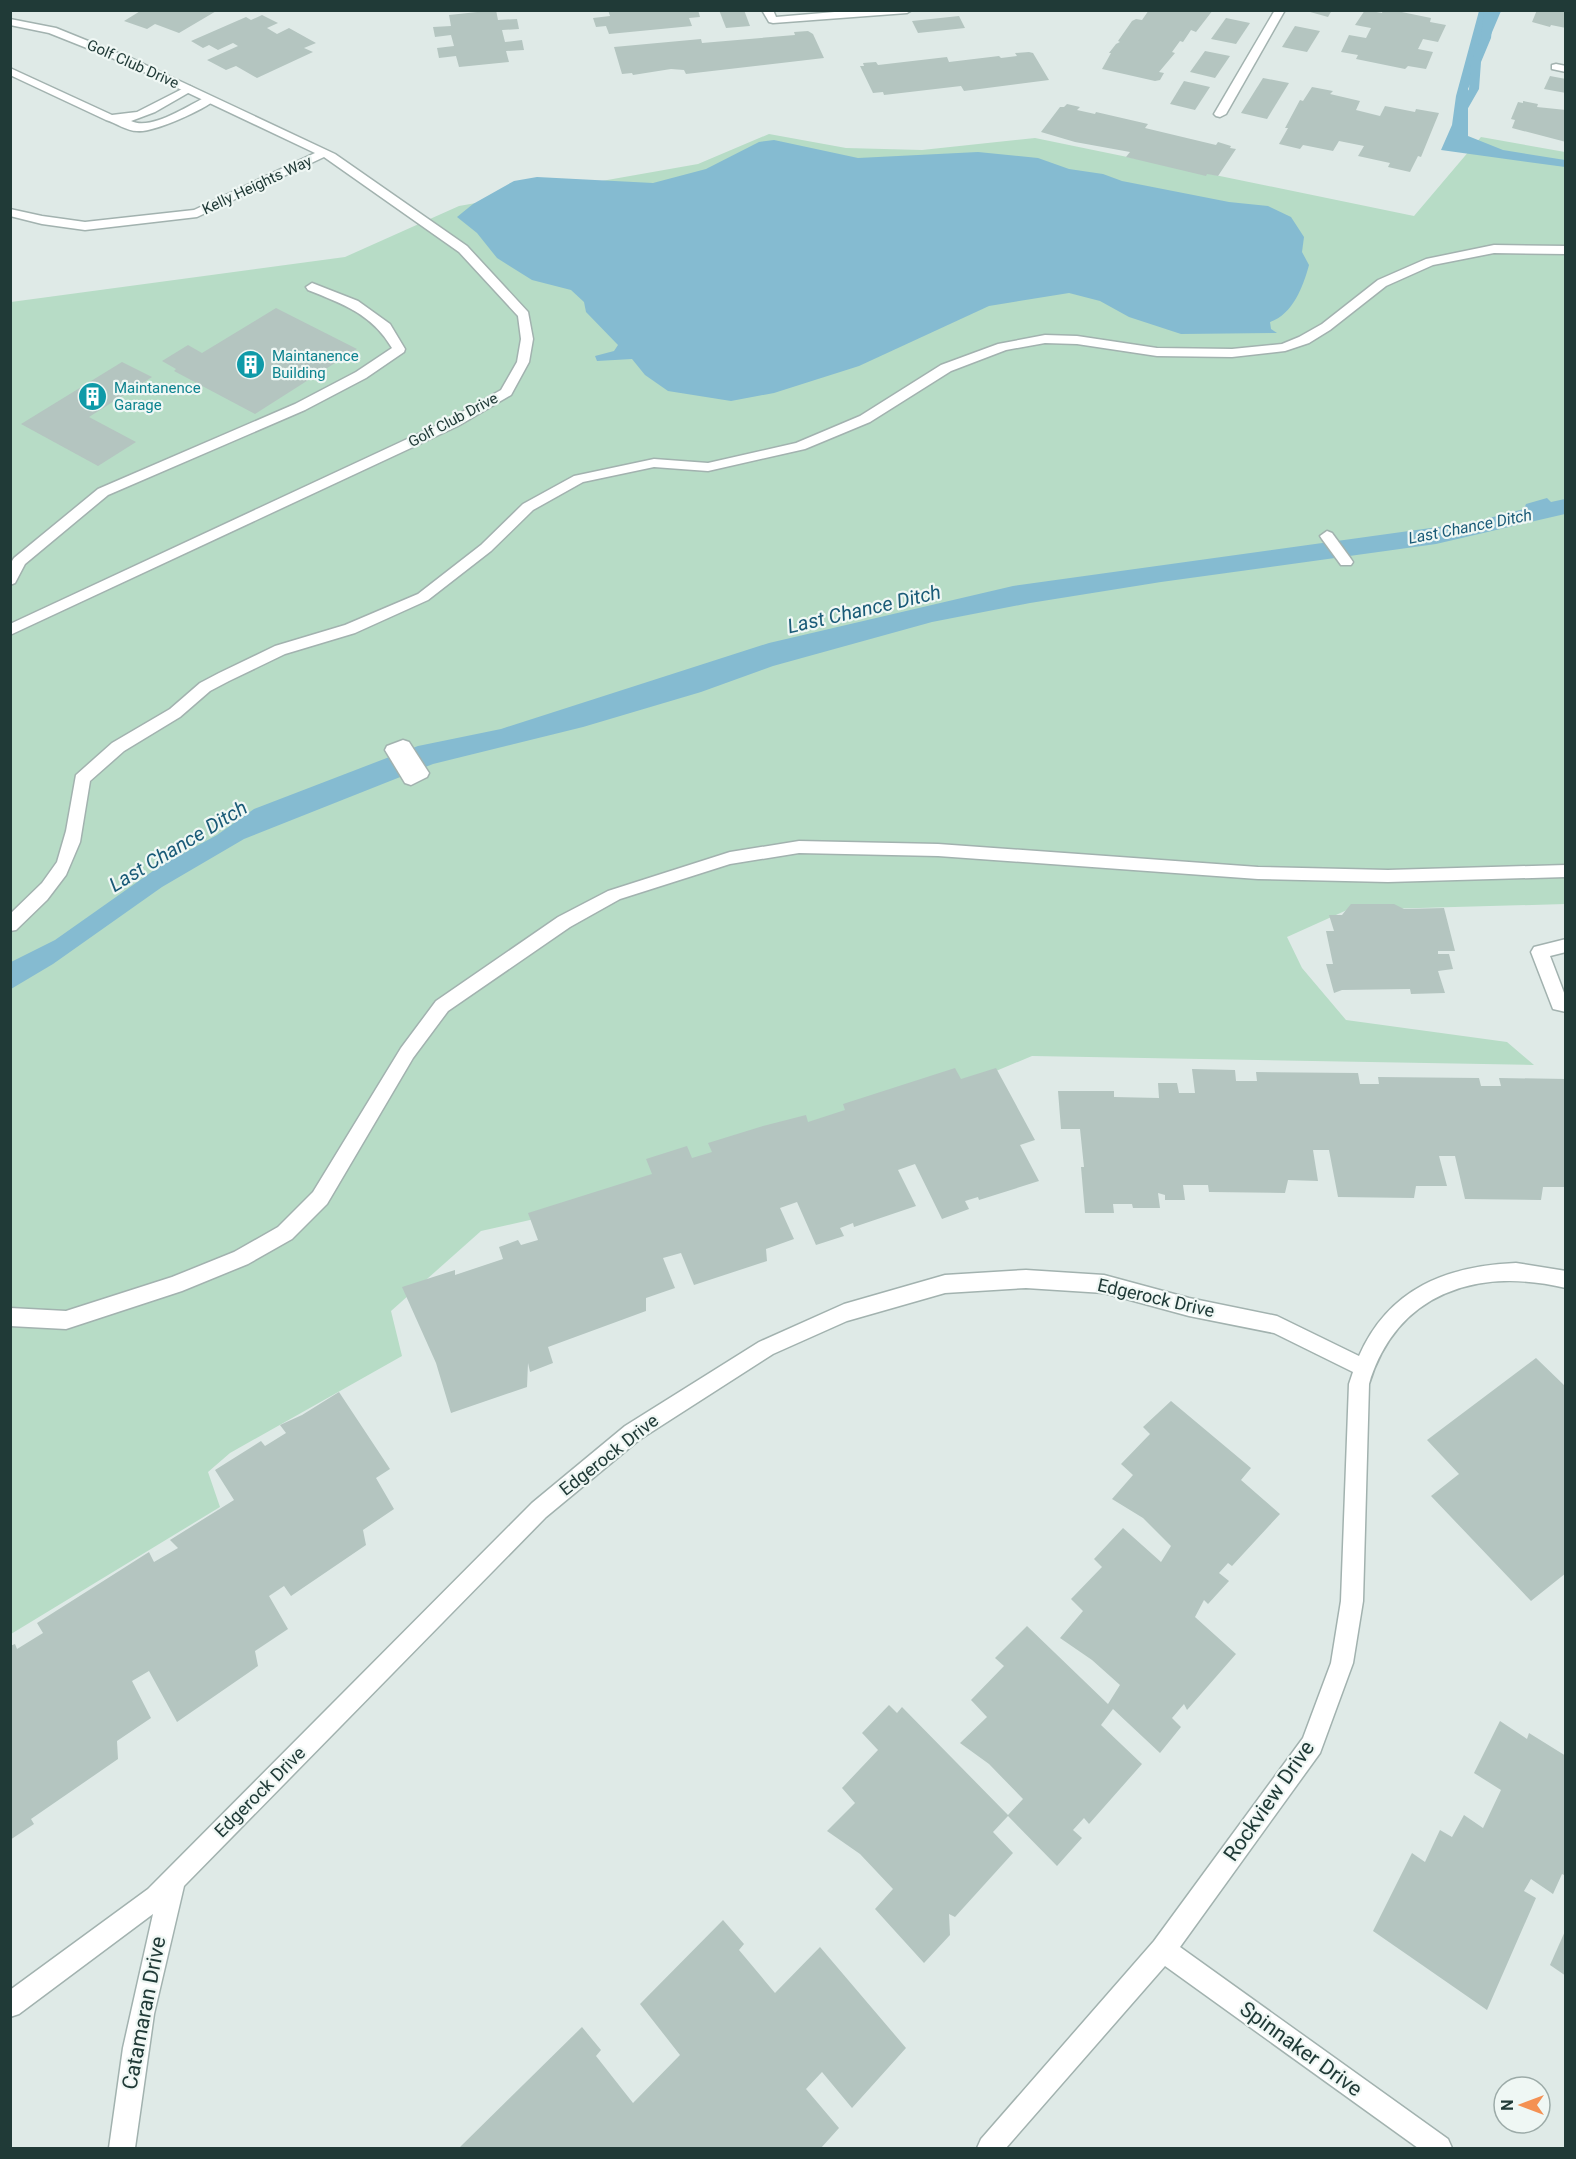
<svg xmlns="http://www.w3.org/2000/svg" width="1576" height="2159" font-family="Roboto,sans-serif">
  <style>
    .green { fill: #b7dcc6 }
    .water { fill: #85bbd1 }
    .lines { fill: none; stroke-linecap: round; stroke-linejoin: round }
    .stream { fill: #85bbd1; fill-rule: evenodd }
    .building { fill: #b4c5c0 }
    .service-casing { stroke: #a2b2af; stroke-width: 3 }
    .minor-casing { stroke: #a2b2af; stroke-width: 3 }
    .service { fill: #fff; fill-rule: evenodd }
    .minor { fill: #fff; fill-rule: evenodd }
    .labels { text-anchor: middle; stroke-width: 4.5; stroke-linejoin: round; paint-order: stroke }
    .far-street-label { font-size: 15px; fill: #203a37; stroke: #eff7f4 }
    .far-culture-label { font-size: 15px; fill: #0d838f; stroke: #eff7f4; text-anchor: start }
    .far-water-label { font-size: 16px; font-style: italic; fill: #195a77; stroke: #eff7f4 }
    .street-label { font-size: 18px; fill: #203a37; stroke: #eff7f4 }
    .water-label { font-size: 20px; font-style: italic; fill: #195a77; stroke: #eff7f4 }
    .near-street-label { font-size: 21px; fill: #203a37; stroke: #eff7f4 }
  </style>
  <rect width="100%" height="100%" fill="#dfeae7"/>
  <path class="green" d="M769,134L846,148L922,150L1035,138L1414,216L1481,137L1565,152V904L1347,910L1287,937L1302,968L1346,1020L1507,1042L1534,1065L1032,1056L941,1094L609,1202L481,1231L391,1311L402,1356L230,1453L208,1472L220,1507L11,1634V302L345,257L459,206L698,164Z"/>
  <g class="water">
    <path d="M1479,11H1501L1468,89V136L1503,150L1565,160V167L1441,150L1452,125L1456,96Z"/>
    <path d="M774,140L858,158L978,152L1038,158L1069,169L1103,174L1122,181L1229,202L1268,206L1291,217L1304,237L1302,252L1309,265C1303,287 1293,314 1270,322L1271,329L1277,333L1181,334L1129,317L1100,301L1069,293L989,306L859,366L774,393L731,401L668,391L645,375L632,359L597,361L595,356L614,351L618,345L586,312L584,302L571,290L532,280L497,258L477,233L457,217L473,204L514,181L537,177L653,183L706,169L759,142Z"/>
    <path d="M1547,498L1551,502L1565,499V514L1436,544L1161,582L1030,603L932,622L773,666L701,692L583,727L433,764L244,839L162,887L53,964L11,989V962L55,940L160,866L217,835L254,809L418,746L501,729L769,643L1013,586L1474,522L1524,509L1526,504Z"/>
  </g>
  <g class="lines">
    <path class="stream" d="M1484,10H1494L1491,38L1481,62L1479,89L1467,110L1466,118L1461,121L1456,118L1457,110L1469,89L1471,62L1481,38Z"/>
  </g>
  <g class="building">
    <path d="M142,10H218L179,33L155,24L147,29L124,21Z"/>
    <path d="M496,10L498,20L517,19L519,29L502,30L505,42L522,40L524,50L506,51L509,62L459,67L456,56L439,58L437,48L454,46L451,35L435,37L433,27L451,26L449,15Z"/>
    <path d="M608,10H698L700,17L689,18L692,26L609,34L606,26L596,27L593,18L610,16Z"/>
    <path d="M719,10H744L750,26L726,28Z"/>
    <path d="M1149,10H1213L1196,32L1191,30L1183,42L1180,41L1172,52L1175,53L1159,72L1164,73L1160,80L1155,81L1102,69L1111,53H1109L1116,44L1120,42L1118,41L1132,21L1136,19L1142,20Z"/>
    <path d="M1303,10H1332L1328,17Z"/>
    <path d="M1365,10L1382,13L1383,10H1392L1431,18L1430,22L1446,25L1438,42L1423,39L1418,49L1433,52L1426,69L1408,66L1405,69L1356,59L1358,55L1341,52L1349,35L1366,38L1371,28L1355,25Z"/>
    <path d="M1537,10H1566V28L1551,25L1550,27L1532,22Z"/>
    <path d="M262,15L278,23L267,28L277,34L289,28L316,43L304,48L313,52L257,78L236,66L226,70L207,60L238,46L233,43L218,50L209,45L203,48L191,41L246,17L251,20Z"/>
    <path d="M959,16L965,28L918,33L912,21Z"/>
    <path d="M1226,18L1250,23L1236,44L1211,39Z"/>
    <path d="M1295,26L1320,31L1307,52L1282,47Z"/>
    <path d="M808,31L813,34L824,58L686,74L684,70L671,69L633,75L632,73L622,74L614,47L701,39L702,43L795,35L794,32Z"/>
    <path d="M1205,51L1230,56L1215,78L1190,72Z"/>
    <path d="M1029,52L1033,53L1049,80L964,91L961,86L884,95L883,92L873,93L860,66H864L863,63L876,62L878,65L947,57L949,62L999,56L1001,58L1017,56L1015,53Z"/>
    <path d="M1550,76L1566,79V93L1544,89Z"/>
    <path d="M1263,78L1289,83L1267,119L1241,113Z"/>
    <path d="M1184,81L1210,87L1195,110L1170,104Z"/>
    <path d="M1312,87L1333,91L1330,94L1360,101L1356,110L1380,116L1385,106L1415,112L1416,109L1439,113L1421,157L1418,156L1410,172L1388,167L1390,163L1358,156L1364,146L1339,141L1333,151L1303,145L1300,149L1279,144L1288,128H1285L1300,100L1303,101Z"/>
    <path d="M1523,101L1538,104L1537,107L1566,110V142L1512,128L1515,120L1511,119L1518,102L1523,103Z"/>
    <path d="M1067,104L1080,107L1077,110L1095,114L1096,112L1148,124L1145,128L1216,145L1218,142L1231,146L1230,148L1236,149L1218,176L1207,174L1206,176L1126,157L1130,152L1075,142L1041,132L1060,107H1064Z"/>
    <path d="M276,308L357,349L255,414L174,371L176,369L162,361L188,345L202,353Z"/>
    <path d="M122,362L152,377L89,417L136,442L98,466L21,424Z"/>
    <path d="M1351,904H1394L1404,909L1444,908L1455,951H1438V954H1449L1453,969L1438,971L1445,993L1411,994L1410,989L1342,990L1334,993L1326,964H1333L1326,931H1334L1329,915H1342Z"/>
    <path d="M955,1068L961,1079L996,1068L1035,1140L1020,1145L1039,1181L979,1200L978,1197L965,1201L969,1209L942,1219L915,1164L898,1170L916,1206L854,1227L853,1223L840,1228L844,1236L816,1245L797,1202L780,1208L794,1239L766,1249L767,1261L694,1285L681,1253L663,1258L675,1288L646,1298V1311L548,1347L553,1363L530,1372L528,1363L527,1387L451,1413L436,1363L402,1287L455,1270V1275L503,1259L499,1247L518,1240L521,1245L538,1240L528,1213L652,1174L646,1159L687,1146L692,1158L712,1152L708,1143L763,1126L806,1115L808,1122L845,1110L843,1104Z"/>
    <path d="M1192,1069L1235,1070L1236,1081H1257L1256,1072L1358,1073L1360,1084H1379L1378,1077L1479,1078L1481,1086H1501L1499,1078L1566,1079V1187H1543L1541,1200L1465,1199L1455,1156H1439L1447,1186H1416L1414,1198L1338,1197L1329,1150H1313L1318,1181L1288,1180L1285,1193L1209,1192L1208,1185H1183L1185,1200H1165V1195L1158,1193L1160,1208H1133L1132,1204H1113L1114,1213H1085L1081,1167H1084L1080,1129H1061L1058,1091H1114V1097L1159,1098L1158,1083H1177L1179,1093H1195Z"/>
    <path d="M1536,1358L1566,1387V1573L1531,1601L1431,1496L1459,1474L1427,1440Z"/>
    <path d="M339,1392L390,1469L376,1478L394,1509L363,1530L366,1545L291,1596L284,1586L269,1596L288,1629L255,1651L258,1666L177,1722L149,1671L132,1681L151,1718L117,1741L118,1759L31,1819L34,1824L10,1840V1646L15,1644L17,1649L43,1633L37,1623L149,1552L154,1562L178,1548L170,1540L234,1500L215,1470L261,1441L265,1446L286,1433L280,1425L302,1415Z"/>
    <path d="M1171,1401L1251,1468L1241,1480L1280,1514L1232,1566L1228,1563L1219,1573L1229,1581L1208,1604L1204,1600L1195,1617L1236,1654L1187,1710L1184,1704L1172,1718L1181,1727L1160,1753L1113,1709L1101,1725L1142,1764L1089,1824L1084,1818L1073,1830L1082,1838L1057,1866L1008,1816L993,1832L1013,1853L955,1917L949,1914L950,1935L924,1963L875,1909L893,1889L860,1854L827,1831L855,1803L842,1788L878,1750L862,1733L889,1705L897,1713L902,1707L1008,1815L1023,1799L989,1764L960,1743L987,1717L971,1700L1004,1666L995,1658L1027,1626L1108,1704L1120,1685L1092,1660L1060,1638L1083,1611L1071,1599L1102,1567L1094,1559L1123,1528L1161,1562L1171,1546L1143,1518L1112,1499L1133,1475L1121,1464L1150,1434L1143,1427Z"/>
    <path d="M1500,1721L1527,1739L1529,1733L1566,1756V1876L1562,1874L1553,1894L1531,1879L1524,1891L1536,1898L1487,2010L1373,1931L1412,1853L1425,1862L1440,1830L1452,1837L1464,1815L1483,1828L1501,1790L1474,1773Z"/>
    <path d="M723,1920L744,1944L739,1950L775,1993L820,1947L906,2048L852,2108L822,2072L806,2089L839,2128L821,2148H459L582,2027L601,2050L596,2056L633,2103L680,2055L640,2004Z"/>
    <path d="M1566,1929V1976L1550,1965Z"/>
  </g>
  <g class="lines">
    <defs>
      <g id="service">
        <path d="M762,10H773L776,17L858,10H912L907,13L773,23L769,22Z"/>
        <path d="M1275,10H1285L1226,114L1220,117L1216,116L1214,114Z"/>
        <path d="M1556,64L1566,66V72L1552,69V65Z"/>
        <path d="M10,68L112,115L137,112L186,87L190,86L195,89L155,112L131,121C151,131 187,106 206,97L210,96L216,99C204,110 153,133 137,131C127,131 116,123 106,120L10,75Z"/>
        <path d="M1494,245L1566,246V254L1494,253L1433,265L1386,286L1330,330L1309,343L1285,351L1232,357L1157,356L1077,344L1045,343L1006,350L951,371L870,422L805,449L708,471L654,467L583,482L533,510L491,551L428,600L355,633L285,654L229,681L210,691L180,717L124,751L90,781L80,842L66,875L47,900L16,930L10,931V914L42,883L57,862L66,831L76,775L112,743L170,709L200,683L219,673L275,646L345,625L418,594L481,545L523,504L574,476L654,459L708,463L796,443L860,416L941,365L998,344L1045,335L1077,336L1157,348L1232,349L1282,344L1299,337L1322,324L1378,280L1426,259Z"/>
        <path d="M312,283L358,301L390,324L405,349L404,352L366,378L305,410L108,495L25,564L15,583L10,585V564L14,558L98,489L295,404L356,372L392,348C372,314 343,304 308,290L306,287Z"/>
        <path d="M1327,531L1332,533L1351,559L1353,562L1351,565H1341L1322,539L1320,536Z"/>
        <path d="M403,740L409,742L429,773L427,777L411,785L405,783L385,750L387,746Z"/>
        <path d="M799,841L938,844L1258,867L1388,870L1566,865V877L1388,882L1258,879L938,856L799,853L730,864L620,899L570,927L448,1011L413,1058L327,1204L292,1239L248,1264L182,1291L66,1329L10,1326V1308L66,1311L172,1277L234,1252L278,1227L313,1192L401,1048L436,1001L558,917L608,891L730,852Z"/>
      </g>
      <g id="minor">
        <path d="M10,19L56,28L135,60L335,154L467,246L528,312L533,339L529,362L511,395L458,426L10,635V624L448,420L501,390L517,362L521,339L518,316L459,252L324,157L197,217L85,230L42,224L10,216V209L42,216L85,222L194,210L315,153L127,64L49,33L10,25Z"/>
        <path d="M1566,939V952L1550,956L1566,998V1012L1553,1009L1531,952L1534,947Z"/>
        <path d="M1516,1263L1566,1271V1288C1478,1267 1397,1292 1369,1384L1363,1601L1353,1663L1320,1753L1180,1947L1448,2139L1452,2148H1418L1165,1966L1006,2148H977L981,2139L1154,1941L1303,1738L1331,1663L1341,1601L1349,1384L1353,1372L1274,1333L1189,1316L1104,1293L1026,1288L945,1293L847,1321L773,1354L639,1440L546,1517L184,1886L154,2014L135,2148H109L123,2048L153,1914L19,2014L10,2017V1990L148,1889L532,1503L625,1426L759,1342L844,1304L945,1275L1026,1270L1104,1275L1189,1298L1277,1316L1359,1356C1389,1288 1447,1266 1516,1263Z"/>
      </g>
    </defs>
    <use href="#service" class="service-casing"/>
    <use href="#minor" class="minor-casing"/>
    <use href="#service" class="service"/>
    <use href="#minor" class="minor"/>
  </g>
  <defs>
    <symbol id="building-disc" viewBox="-11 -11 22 22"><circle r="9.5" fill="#0f9aa8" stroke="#eff7f4"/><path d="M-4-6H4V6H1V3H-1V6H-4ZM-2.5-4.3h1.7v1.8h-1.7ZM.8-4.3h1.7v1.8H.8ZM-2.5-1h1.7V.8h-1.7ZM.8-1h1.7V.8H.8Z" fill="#fff"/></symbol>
  </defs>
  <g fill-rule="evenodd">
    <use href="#building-disc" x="234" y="348" width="33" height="33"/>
    <use href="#building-disc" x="76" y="380" width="33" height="33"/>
  </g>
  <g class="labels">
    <g class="far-street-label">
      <text transform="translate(133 64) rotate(24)" y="5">Golf Club Drive</text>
      <text transform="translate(257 185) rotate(-25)" y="5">Kelly Heights Way</text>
      <text transform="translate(453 420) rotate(-28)" y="5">Golf Club Drive</text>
    </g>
    <g class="far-culture-label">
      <text x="272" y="361">Maintanence<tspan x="272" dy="17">Building</tspan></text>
      <text x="114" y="393">Maintanence<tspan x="114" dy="17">Garage</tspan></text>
    </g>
    <g class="far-water-label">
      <text transform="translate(1470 526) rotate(-11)" y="6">Last Chance Ditch</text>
    </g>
    <g class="street-label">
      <text transform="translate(1156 1298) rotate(13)" y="6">Edgerock Drive</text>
      <text transform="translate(609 1455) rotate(-38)" y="6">Edgerock Drive</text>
      <text transform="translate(260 1792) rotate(-45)" y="6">Edgerock Drive</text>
    </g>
    <g class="water-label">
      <text transform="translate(864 609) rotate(-13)" y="7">Last Chance Ditch</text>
      <text transform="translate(178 846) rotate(-31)" y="7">Last Chance Ditch</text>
    </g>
    <g class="near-street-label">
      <text transform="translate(1269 1801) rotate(-55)" y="7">Rockview Drive</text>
      <text transform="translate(144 2013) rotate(-79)" y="7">Catamaran Drive</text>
      <text transform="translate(1301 2049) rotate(36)" y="7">Spinnaker Drive</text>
    </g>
  </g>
  <rect width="1576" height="2159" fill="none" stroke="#203a37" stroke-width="24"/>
  <g transform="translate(1522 2105) rotate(270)"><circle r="28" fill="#eff7f4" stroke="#9caba8" stroke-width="1.5"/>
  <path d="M0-4.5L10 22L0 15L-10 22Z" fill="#f49153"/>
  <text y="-9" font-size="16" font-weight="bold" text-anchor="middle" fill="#203a37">N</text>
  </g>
</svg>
